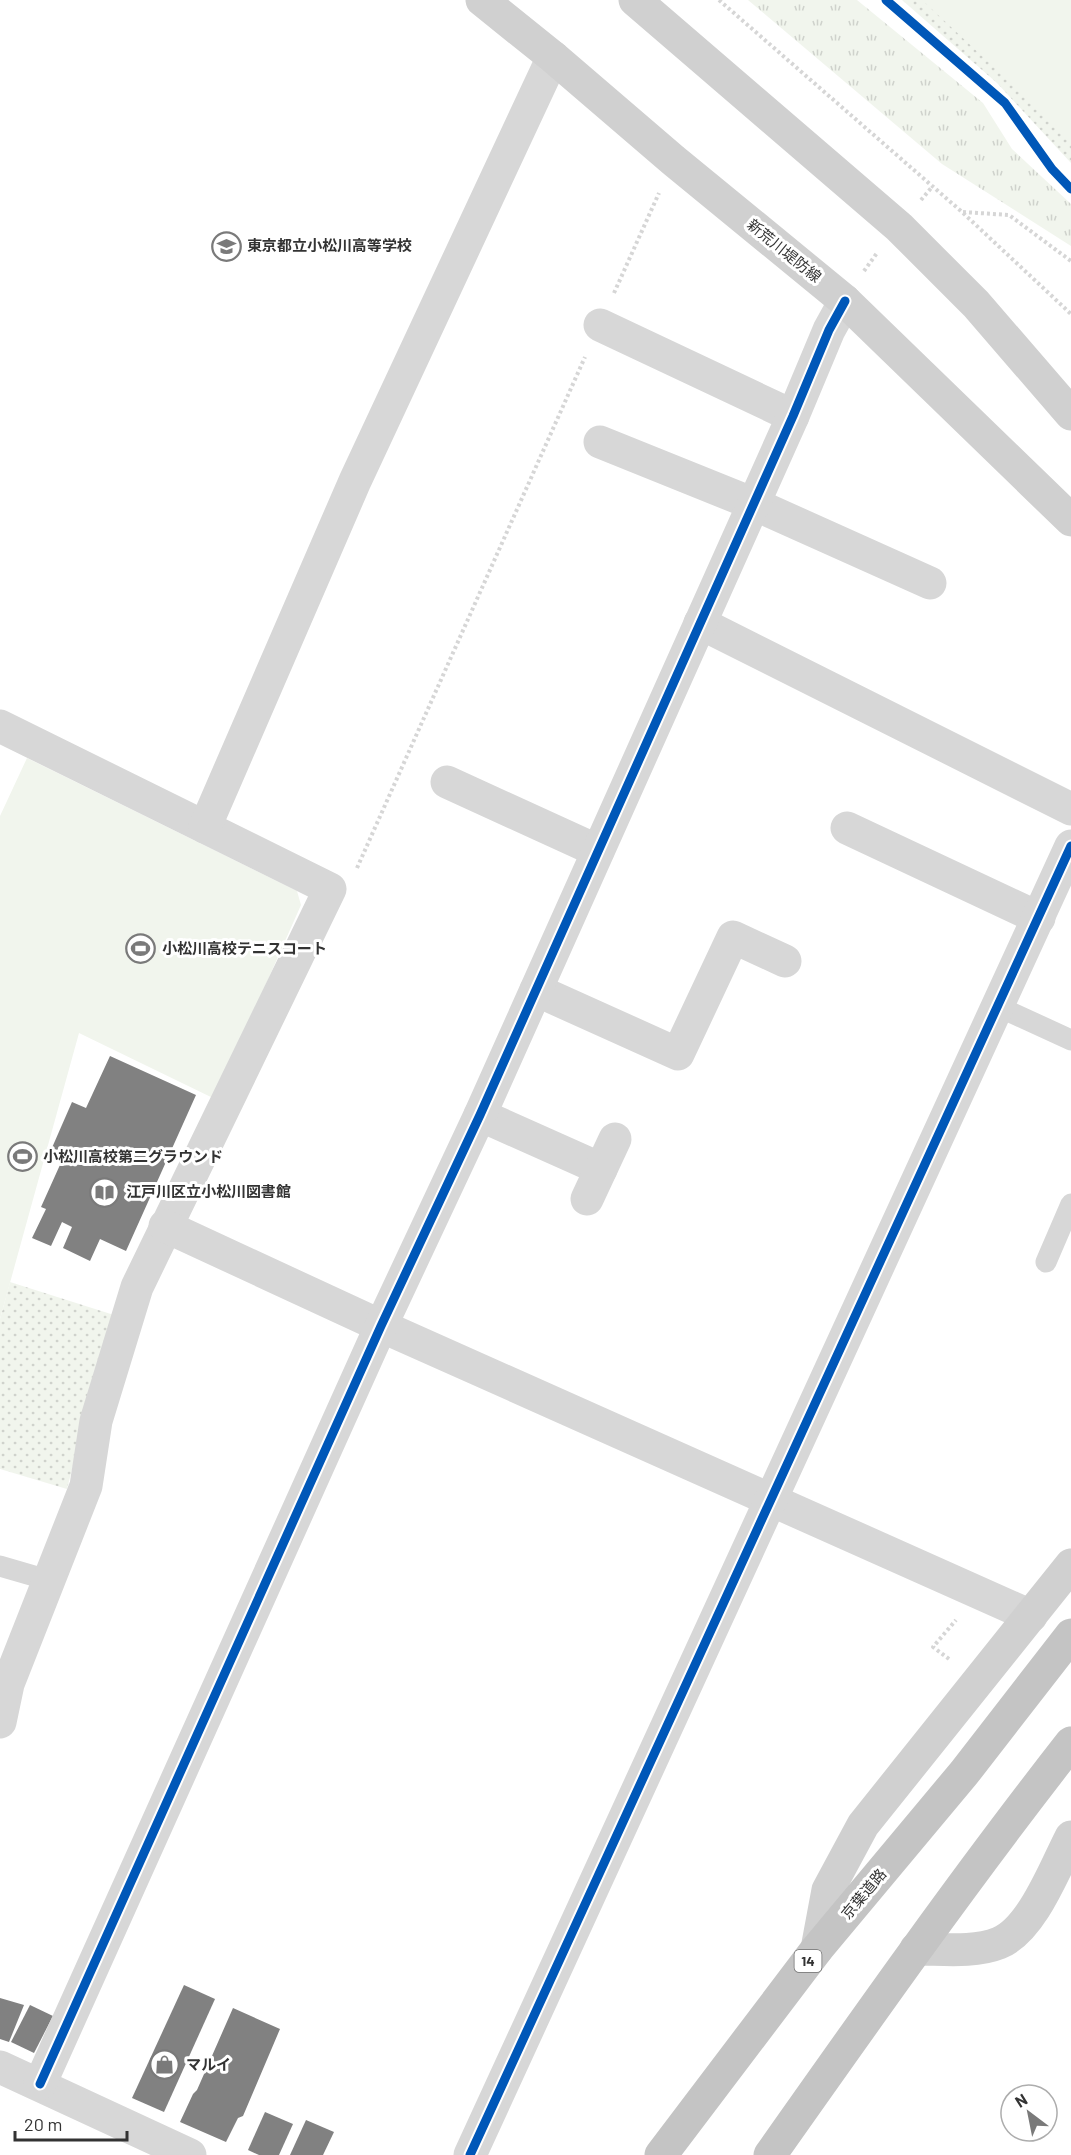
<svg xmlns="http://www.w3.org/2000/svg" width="1071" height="2155" font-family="Barlow,'Noto Sans JP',sans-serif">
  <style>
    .grass { fill: url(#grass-tufts) }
    .park { fill: url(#park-dots) }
    .garden { fill: #f1f5ed }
    .building { fill: #818181 }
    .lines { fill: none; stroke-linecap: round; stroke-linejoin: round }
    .path { stroke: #d6d6d6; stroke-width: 4; stroke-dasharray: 3 3; stroke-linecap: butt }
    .lane { stroke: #d7d7d7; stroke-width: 21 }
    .street { stroke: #d7d7d7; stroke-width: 33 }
    .secondary { stroke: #d0d0d0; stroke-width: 33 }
    .highway { stroke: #c4c4c4; stroke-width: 33 }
    .cycleway-casing { stroke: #fff; stroke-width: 13 }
    .cycleway { stroke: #0057b8; stroke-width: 9 }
    .labels { text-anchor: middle; stroke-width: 6; stroke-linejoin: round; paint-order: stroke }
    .shield { fill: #fff; stroke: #707070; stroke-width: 1.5 }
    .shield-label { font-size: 14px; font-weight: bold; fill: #333 }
    .poi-label { font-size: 15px; font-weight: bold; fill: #333; stroke: #fff; text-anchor: start }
    .street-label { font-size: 15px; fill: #333; stroke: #fff }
  </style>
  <defs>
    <pattern id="grass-tufts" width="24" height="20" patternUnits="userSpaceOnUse" patternTransform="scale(1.5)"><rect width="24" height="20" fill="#f1f5ed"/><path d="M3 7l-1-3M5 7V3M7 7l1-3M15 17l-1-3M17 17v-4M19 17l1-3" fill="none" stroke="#cfd2cc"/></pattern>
    <pattern id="park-dots" width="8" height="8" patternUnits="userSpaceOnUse" patternTransform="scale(1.5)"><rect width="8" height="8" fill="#f1f5ed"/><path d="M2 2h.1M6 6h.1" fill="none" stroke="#cfd2cc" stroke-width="1.8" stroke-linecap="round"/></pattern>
  </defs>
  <rect width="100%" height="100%" fill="#fff"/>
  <path class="grass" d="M748,0H857L983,103L1012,149L1071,204V246L942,164Z"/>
  <g class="park">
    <path d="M902,0H1071V163L997,83Z"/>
    <path d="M10,1282L114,1315L99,1363L67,1489L0,1469V1319Z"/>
  </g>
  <g class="garden">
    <path d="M922,0H1071V139Z"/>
    <path d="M27,758L297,891L301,905L215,1099L79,1033L0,1319V816Z"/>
  </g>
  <g class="building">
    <path d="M110,1056L196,1095L126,1251L100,1239L90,1261L63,1248L72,1227L62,1222L51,1246L32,1238L46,1209L41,1207L64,1156L51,1150L72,1102L86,1108Z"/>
    <path d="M184,1985L215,1999L164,2112L132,2098Z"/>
    <path d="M0,1998L24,2005L9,2042L0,2039Z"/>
    <path d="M30,2005L53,2016L34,2053L11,2042Z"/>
    <path d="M233,2008L280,2029L243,2116L238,2118L226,2142L180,2122L193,2094L197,2090Z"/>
    <path d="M265,2112L293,2124L279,2155H259L248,2150Z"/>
    <path d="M306,2120L334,2132L323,2155H290Z"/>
  </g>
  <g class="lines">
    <g class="path">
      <path d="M719,0L962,212L1071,314"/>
      <path d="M921,200L932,187"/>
      <path d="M963,212L1009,215L1071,261"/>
      <path d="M864,271L877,253"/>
      <path d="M614,293L659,193"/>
      <path d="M357,868L585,357"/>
      <path d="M949,1659L933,1647L956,1620"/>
    </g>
    <g class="lane">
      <path d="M999,1007L1071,1040"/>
      <path d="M1046,1262L1071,1204"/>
      <path d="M0,1566L48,1580"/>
    </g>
    <g class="street">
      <path d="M600,325L793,416"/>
      <path d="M600,442L754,504L930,583"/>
      <path d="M700,623L1071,809"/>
      <path d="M0,726L330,889L137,1287L96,1421L86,1486L8,1684L0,1722"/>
      <path d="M447,782L598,851"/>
      <path d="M205,827L355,481L553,57"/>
      <path d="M847,828L1039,918"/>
      <path d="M536,990L678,1054L733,937L785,961"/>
      <path d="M480,1115L601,1169"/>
      <path d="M587,1199L615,1139"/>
      <path d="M165,1226L381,1326L1031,1616"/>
      <path d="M0,2067L190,2155"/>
      <path d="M40,2084L381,1326L480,1115L793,416L829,330L845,301"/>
      <path d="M470,2155L1071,846"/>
    </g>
    <g class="secondary">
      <path d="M482,0L553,57L673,160L845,301L1071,520"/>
      <path d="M635,0L899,227L976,304L1071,414"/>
      <path d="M817,1949L828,1890L863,1825L1071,1565"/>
      <path d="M916,1949C942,1949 974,1953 999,1943C1032,1930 1055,1868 1071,1837"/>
    </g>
    <g class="highway">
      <path d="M661,2155L817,1949L964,1773L1071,1635"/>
      <path d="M770,2155C868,2016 966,1877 1071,1743"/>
    </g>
    <defs>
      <g id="cycleway">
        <path d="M886,0L1005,103L1052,169L1071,189"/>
        <path d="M40,2084L381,1326L480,1115L793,416L829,330L845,301"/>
        <path d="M470,2155L1071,846"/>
      </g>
    </defs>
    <use href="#cycleway" class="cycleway-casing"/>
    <use href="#cycleway" class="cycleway"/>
  </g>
  <defs>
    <symbol id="school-ring" viewBox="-11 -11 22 22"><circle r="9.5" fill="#fff" stroke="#7a7a7a" stroke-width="1.5"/><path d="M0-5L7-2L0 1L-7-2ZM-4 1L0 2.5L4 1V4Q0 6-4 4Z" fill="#7a7a7a"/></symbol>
    <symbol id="stadium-ring" viewBox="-11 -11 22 22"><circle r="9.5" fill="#fff" stroke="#7a7a7a" stroke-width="1.5"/><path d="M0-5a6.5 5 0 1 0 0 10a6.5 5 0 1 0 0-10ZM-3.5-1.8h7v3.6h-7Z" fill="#7a7a7a"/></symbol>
    <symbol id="library-ring" viewBox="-11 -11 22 22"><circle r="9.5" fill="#fff" stroke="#7a7a7a" stroke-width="1.5"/><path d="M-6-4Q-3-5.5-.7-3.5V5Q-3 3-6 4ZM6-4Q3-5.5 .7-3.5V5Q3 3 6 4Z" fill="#7a7a7a"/></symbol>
    <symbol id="shop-ring" viewBox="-11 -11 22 22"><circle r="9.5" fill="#fff" stroke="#7a7a7a" stroke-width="1.5"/><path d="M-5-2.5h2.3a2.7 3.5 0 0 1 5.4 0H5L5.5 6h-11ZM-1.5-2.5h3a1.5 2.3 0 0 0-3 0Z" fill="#7a7a7a"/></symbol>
  </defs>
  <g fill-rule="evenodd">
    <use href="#school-ring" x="210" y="230" width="33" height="33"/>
    <use href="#stadium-ring" x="124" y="932" width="33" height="33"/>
    <use href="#stadium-ring" x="6" y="1140" width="33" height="33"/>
    <use href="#library-ring" x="88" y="1176" width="33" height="33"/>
    <use href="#shop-ring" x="148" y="2048" width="33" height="33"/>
  </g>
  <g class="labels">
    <rect class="shield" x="794.5" y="1950" width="27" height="22" rx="4.5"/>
    <g class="shield-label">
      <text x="808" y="1966">14</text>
    </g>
    <g class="poi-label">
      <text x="247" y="251">東京都立小松川高等学校</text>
      <text x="162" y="954">小松川高校テニスコート</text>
      <text x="43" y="1162">小松川高校第二グラウンド</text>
      <text x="126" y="1197">江戸川区立小松川図書館</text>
      <text x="186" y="2070">マルイ</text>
    </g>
    <g class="street-label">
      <text transform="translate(784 251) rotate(39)" y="5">新荒川堤防線</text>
      <text transform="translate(864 1894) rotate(-50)" y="5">京葉道路</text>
    </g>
  </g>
  <g transform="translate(1029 2113) rotate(328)"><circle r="28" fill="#ffffff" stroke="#adadad" stroke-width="1.5"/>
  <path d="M0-4.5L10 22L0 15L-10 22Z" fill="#7a7a7a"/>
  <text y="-9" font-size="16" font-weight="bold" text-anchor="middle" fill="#333333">N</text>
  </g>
  <path d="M15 2131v9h112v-9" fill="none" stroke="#333333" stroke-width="3"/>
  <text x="24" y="2131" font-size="18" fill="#333333" stroke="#ffffff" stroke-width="4.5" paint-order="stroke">20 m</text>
</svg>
